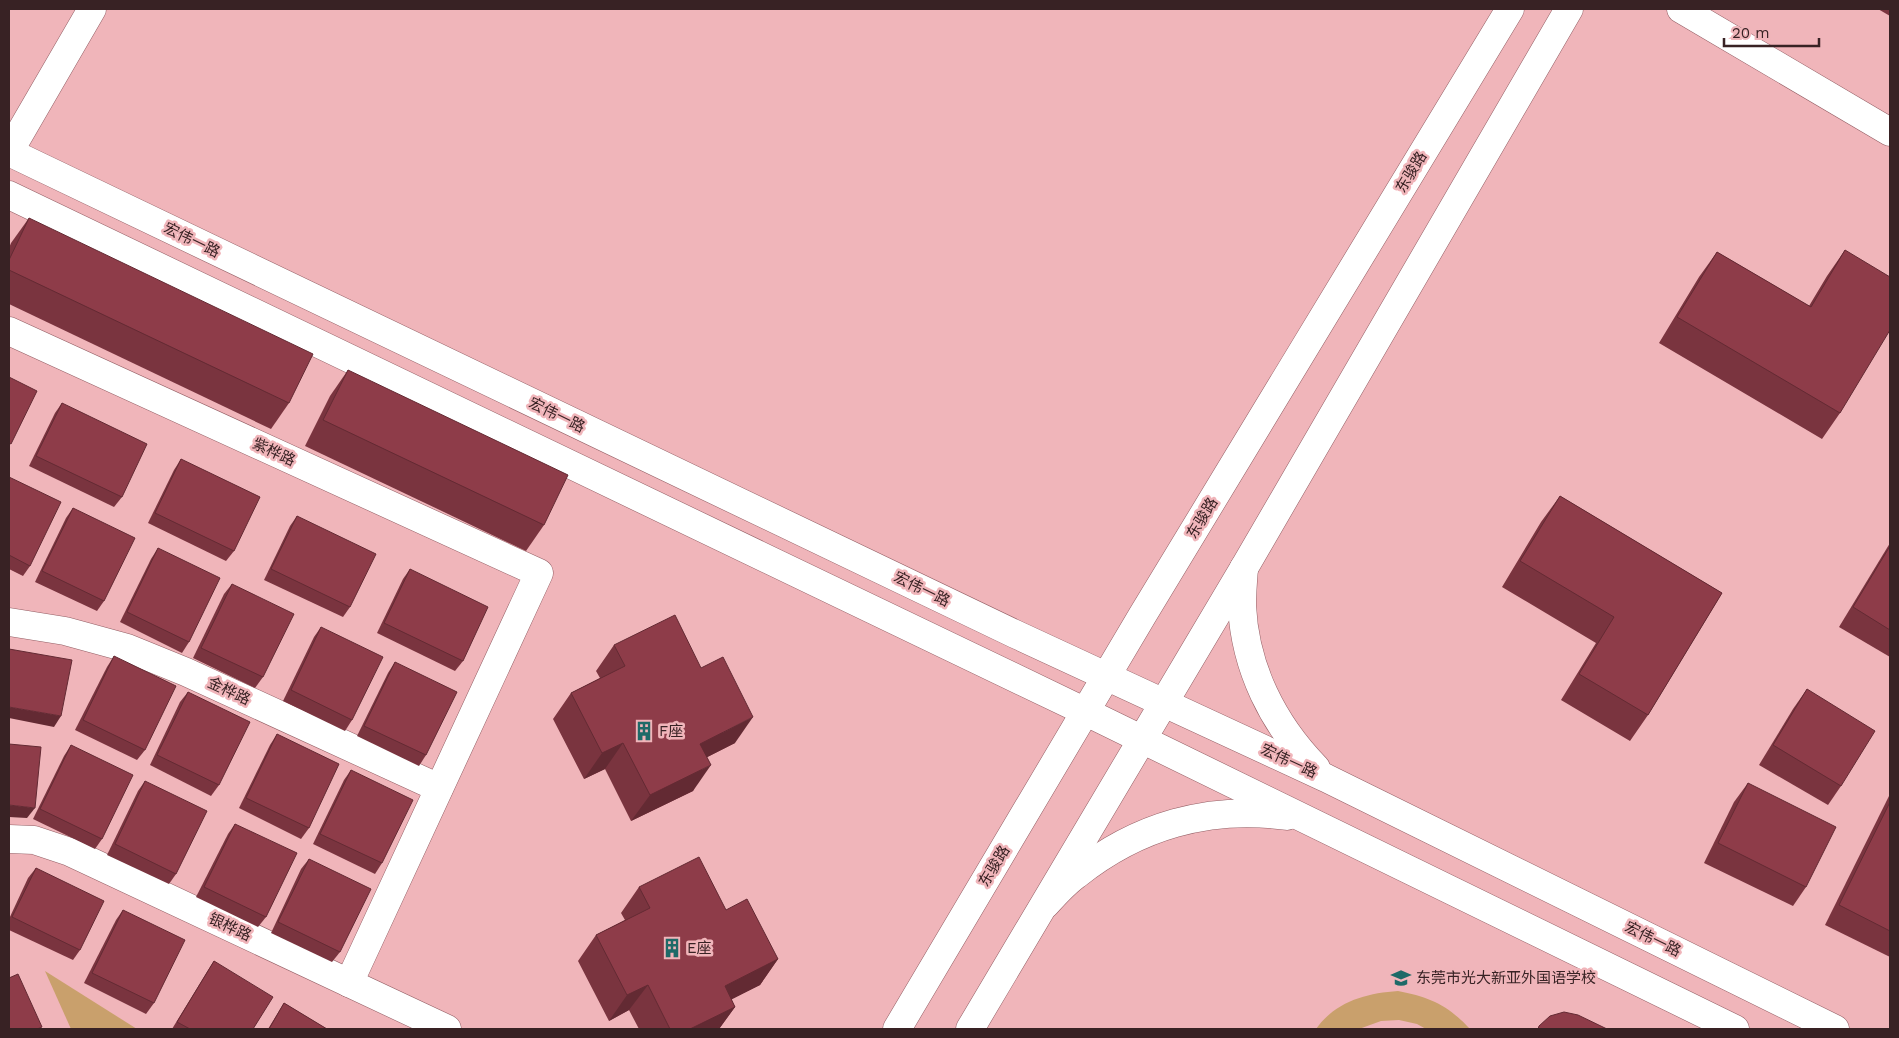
<svg xmlns="http://www.w3.org/2000/svg" width="1899" height="1038" font-family="'Work Sans','Noto Sans SC',sans-serif">
  <style>
    .green { fill: #c9a06c }
    .lines { fill: none; stroke-linecap: round; stroke-linejoin: round }
    .minor-casing { stroke: #935e64; stroke-width: 29 }
    .major-casing { stroke: #935e64; stroke-width: 29 }
    .minor { stroke: #fff; stroke-width: 28 }
    .major { stroke: #fff; stroke-width: 28 }
    .wall { fill: #7a343f }
    .shaded-wall { fill: #632a33 }
    .building { fill: #8e3c49; stroke: #632a33 }
    .labels { text-anchor: middle; stroke-width: 5; stroke-linejoin: round; paint-order: stroke }
    .street-label { font-size: 15px; fill: #382224; stroke: #f0b5ba }
    .poi-label { font-size: 15px; fill: #382224; stroke: #f0b5ba; text-anchor: start }
  </style>
  <rect width="100%" height="100%" fill="#f0b5ba"/>
  <g class="green">
    <path d="M45,971L137,1029H71Z"/>
    <path d="M1398,991C1429,997 1448,1005 1470,1029H1426L1417,1024L1399,1020L1381,1021L1359,1029H1316C1335,1002 1366,993 1398,991Z"/>
  </g>
  <g class="lines">
    <defs>
      <g id="minor">
        <path d="M1681,9L1890,132"/>
        <path d="M9,152L92,9"/>
        <path d="M9,331L539,573L349,983"/>
        <path d="M9,622L65,631L127,648L186,672L439,788"/>
        <path d="M9,839L34,840L70,852L447,1029"/>
        <path d="M897,1029L1142,616L1510,9"/>
        <path d="M970,1029L1244,568L1569,9"/>
      </g>
      <g id="major">
        <path d="M9,152L1015,634L1326,778L1835,1029"/>
        <path d="M9,195L1086,712L1735,1029"/>
        <path d="M1244,568C1243,580 1242,594 1242,606C1245,668 1273,724 1316,768"/>
        <path d="M1046,904C1055,894 1065,883 1076,875C1137,826 1209,805 1287,816"/>
      </g>
    </defs>
    <use href="#minor" class="minor-casing"/>
    <use href="#major" class="major-casing"/>
    <use href="#minor" class="minor"/>
    <use href="#major" class="major"/>
  </g>
  <g class="wall">
    <path d="M1878,9H1890V16Z"/>
    <path d="M29,218L289,403L271,429L9,304V248L11,243Z"/>
    <path d="M1845,250L1840,413L1822,439L1659,343L1699,277L1717,252L1809,306L1827,276Z"/>
    <path d="M348,370L544,525L526,551L305,446L330,396Z"/>
    <path d="M62,403L122,497L114,507L29,466L55,413Z"/>
    <path d="M181,459L234,551L226,561L148,523L174,470Z"/>
    <path d="M9,477L30,566L23,576L9,569Z"/>
    <path d="M1560,496L1722,593L1648,715L1630,741L1561,700L1596,643L1502,587L1541,522Z"/>
    <path d="M73,508L104,601L97,611L35,582L66,518Z"/>
    <path d="M297,516L350,607L343,617L264,580L290,526Z"/>
    <path d="M1890,543V657L1839,627Z"/>
    <path d="M158,548L189,642L182,653L120,622L151,559Z"/>
    <path d="M410,569L463,661L455,671L377,633L403,579Z"/>
    <path d="M232,584L263,677L255,688L193,658L224,594Z"/>
    <path d="M321,627L352,720L345,731L283,701L314,637Z"/>
    <path d="M614,645L735,743L707,757L693,791L631,821L605,769L584,779L553,719L571,693L600,678L596,671Z"/>
    <path d="M114,656L145,750L137,760L75,730L107,667Z"/>
    <path d="M395,662L426,755L419,766L357,736L388,673Z"/>
    <path d="M1807,689L1841,786L1828,805L1759,765L1793,709Z"/>
    <path d="M188,692L219,785L211,796L150,765L180,702Z"/>
    <path d="M277,734L309,828L301,839L239,808L270,745Z"/>
    <path d="M71,745L102,839L95,849L33,819L64,756Z"/>
    <path d="M351,770L382,863L375,874L313,844L344,780Z"/>
    <path d="M145,781L176,874L169,884L107,855L138,791Z"/>
    <path d="M1748,783L1806,887L1793,906L1704,863L1734,802Z"/>
    <path d="M1890,794V957L1825,925Z"/>
    <path d="M235,824L266,917L258,927L196,897L228,834Z"/>
    <path d="M309,859L340,952L332,962L271,933L301,869Z"/>
    <path d="M36,868L80,950L73,960L9,930V919L28,878Z"/>
    <path d="M639,887L726,910L778,959L760,985L731,999L735,1007L719,1029H639L629,1010L609,1021L578,961L596,935L625,920L621,913Z"/>
    <path d="M123,910L154,1003L146,1014L84,983L116,920Z"/>
    <path d="M214,961L253,1029H172L207,972Z"/>
    <path d="M284,1003L327,1029H268Z"/>
  </g>
  <g class="shaded-wall">
    <path d="M9,707L61,716L54,727L9,718Z"/>
    <path d="M753,717L735,743L682,770L700,744Z"/>
    <path d="M623,743L605,769L584,779L602,753Z"/>
    <path d="M711,765L693,791L631,821L650,795Z"/>
    <path d="M9,805L35,808L27,818L9,817Z"/>
    <path d="M778,959L760,985L707,1012L725,986Z"/>
    <path d="M648,985L629,1010L609,1021L627,995Z"/>
    <path d="M735,1007L719,1029H690Z"/>
  </g>
  <g class="building">
    <path d="M29,218L313,354L289,403L9,270V260Z"/>
    <path d="M1845,250L1890,277V330L1840,413L1677,317L1717,252L1811,307Z"/>
    <path d="M348,370L568,475L544,525L323,420Z"/>
    <path d="M9,377L37,391L11,444L9,443Z"/>
    <path d="M62,403L147,444L122,497L36,456Z"/>
    <path d="M181,459L260,497L234,551L155,513Z"/>
    <path d="M9,477L61,502L30,566L9,555Z"/>
    <path d="M1560,496L1722,593L1648,715L1579,674L1614,617L1520,561Z"/>
    <path d="M73,508L135,538L104,601L42,571Z"/>
    <path d="M297,516L376,554L350,607L271,569Z"/>
    <path d="M1890,546V630L1853,607Z"/>
    <path d="M158,548L220,578L189,642L127,612Z"/>
    <path d="M410,569L488,607L463,661L384,623Z"/>
    <path d="M232,584L294,614L263,677L201,648Z"/>
    <path d="M675,615L701,668L723,657L753,717L700,744L711,765L650,795L623,743L602,753L571,693L625,666L614,645Z"/>
    <path d="M321,627L383,657L352,720L291,690Z"/>
    <path d="M9,649L72,660L61,716L9,707Z"/>
    <path d="M114,656L176,686L145,750L83,720Z"/>
    <path d="M395,662L457,692L426,755L364,726Z"/>
    <path d="M1807,689L1875,731L1841,786L1773,745Z"/>
    <path d="M188,692L250,722L219,785L157,755Z"/>
    <path d="M277,734L339,764L309,828L246,798Z"/>
    <path d="M9,744L41,747L35,808L9,805Z"/>
    <path d="M71,745L133,775L102,839L40,809Z"/>
    <path d="M351,770L413,800L382,863L320,834Z"/>
    <path d="M145,781L207,811L176,874L115,844Z"/>
    <path d="M1748,783L1836,827L1806,887L1718,843Z"/>
    <path d="M1890,802V931L1839,905Z"/>
    <path d="M235,824L297,853L266,917L204,887Z"/>
    <path d="M699,857L726,910L747,899L778,959L725,986L735,1007L690,1029H670L648,985L627,995L596,935L650,908L639,887Z"/>
    <path d="M309,859L371,889L340,952L278,922Z"/>
    <path d="M36,868L104,901L80,950L12,917Z"/>
    <path d="M123,910L185,940L154,1003L92,973Z"/>
    <path d="M214,961L273,997L253,1029H190L177,1022Z"/>
    <path d="M18,974L42,1027L37,1029H9V978Z"/>
    <path d="M284,1003L327,1029H269Z"/>
    <path d="M1564,1012L1578,1015L1607,1029H1538L1539,1026L1550,1016Z"/>
  </g>
  <defs>
    <symbol id="building-bare" viewBox="-9 -9 18 18"><path d="M-4-6H4V6H1V3H-1V6H-4ZM-2.5-4.3h1.7v1.8h-1.7ZM.8-4.3h1.7v1.8H.8ZM-2.5-1h1.7V.8h-1.7ZM.8-1h1.7V.8H.8Z" fill="#1e6a68" stroke="#f0b5ba" stroke-width="2.5" paint-order="stroke"/></symbol>
    <symbol id="school-bare" viewBox="-9 -9 18 18"><path d="M0-5L7-2L0 1L-7-2ZM-4 1L0 2.5L4 1V4Q0 6-4 4Z" fill="#1e6a68" stroke="#f0b5ba" stroke-width="2.5" paint-order="stroke"/></symbol>
  </defs>
  <g fill-rule="evenodd">
    <use href="#building-bare" x="630" y="717" width="28" height="28"/>
    <use href="#building-bare" x="658" y="934" width="28" height="28"/>
    <use href="#school-bare" x="1387" y="964" width="28" height="28"/>
  </g>
  <g class="labels">
    <g class="street-label">
      <text transform="translate(1411 172) rotate(-59)" y="5">东骏路</text>
      <text transform="translate(192 240) rotate(26)" y="5">宏伟一路</text>
      <text transform="translate(557 415) rotate(26)" y="5">宏伟一路</text>
      <text transform="translate(274 452) rotate(25)" y="5">紫桦路</text>
      <text transform="translate(1202 518) rotate(-59)" y="5">东骏路</text>
      <text transform="translate(922 589) rotate(26)" y="5">宏伟一路</text>
      <text transform="translate(229 691) rotate(25)" y="5">金桦路</text>
      <text transform="translate(1289 761) rotate(25)" y="5">宏伟一路</text>
      <text transform="translate(994 866) rotate(-59)" y="5">东骏路</text>
      <text transform="translate(230 927) rotate(25)" y="5">银桦路</text>
      <text transform="translate(1653 939) rotate(26)" y="5">宏伟一路</text>
    </g>
    <g class="poi-label">
      <text x="659" y="736">F座</text>
      <text x="687" y="953">E座</text>
      <text x="1416" y="983">东莞市光大新亚外国语学校</text>
    </g>
  </g>
  <rect width="1899" height="1038" fill="none" stroke="#382224" stroke-width="20"/>
  <path d="M1724 38v8h95v-8" fill="none" stroke="#382224" stroke-width="2.5"/>
  <text x="1732" y="38" font-size="15" fill="#382224" stroke="#f0b5ba" stroke-width="4" paint-order="stroke">20 m</text>
</svg>
